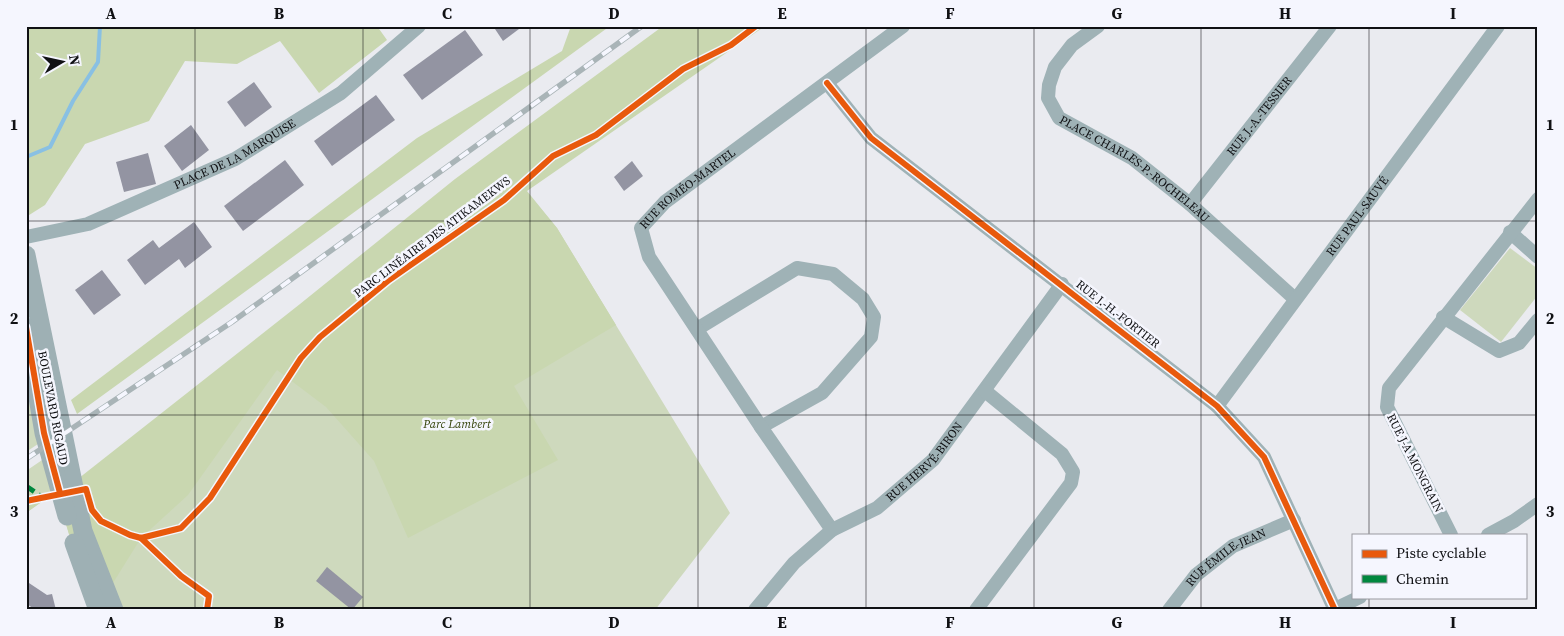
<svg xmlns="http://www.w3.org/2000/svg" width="1564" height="636" font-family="'Source Serif 4',serif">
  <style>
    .green { fill: #ced9bd }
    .forest { fill: #c9d7b0 }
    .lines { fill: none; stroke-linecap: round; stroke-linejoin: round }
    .stream { stroke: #89c0e3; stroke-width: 4 }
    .building { fill: #9394a2 }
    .street { stroke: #9fb2b6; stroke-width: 14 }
    .secondary { stroke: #9eb0b4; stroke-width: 19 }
    .rail-casing { stroke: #a9b4b7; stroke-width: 5.5 }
    .rail { stroke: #f5f6fe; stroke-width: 4; stroke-dasharray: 11; stroke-linecap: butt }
    .quiet { stroke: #00873e; stroke-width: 5; stroke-dasharray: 10 5; stroke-linecap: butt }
    .cycleway-casing { stroke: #f5f6fe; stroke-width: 9 }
    .cycleway { stroke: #e8590c; stroke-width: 6 }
    .grid { fill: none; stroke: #101114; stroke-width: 1; stroke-opacity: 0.55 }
    .labels { text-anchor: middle; stroke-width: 5; stroke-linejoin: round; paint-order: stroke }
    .street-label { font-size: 12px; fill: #101114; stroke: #f5f6fe }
    .park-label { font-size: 12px; font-style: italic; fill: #344309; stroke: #f5f6fe }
    .neatline { fill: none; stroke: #101114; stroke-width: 2 }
    .grid-label { font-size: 16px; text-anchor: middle; font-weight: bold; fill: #101114 }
  </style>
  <rect width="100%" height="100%" fill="#eaebf0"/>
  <g class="green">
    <path d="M526,191L557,228L730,513L655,610H106L72,544L56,491L26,513V471L48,456L60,493Z"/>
    <path d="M1510,248L1538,269V295L1501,342L1460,310Z"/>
    <path d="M26,361L41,442L26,452Z"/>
  </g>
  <g class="forest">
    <path d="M26,26H377L387,40L319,93L280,41L237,64L185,61L149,121L85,144L45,205L26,217Z"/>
    <path d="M571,26H610L77,414L71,400L417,138L562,51Z"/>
    <path d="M663,26H765L527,191L557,228L616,325L514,386L558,460L408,538L374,461L326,407L277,370L188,495L141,538L103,599L72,544L56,491L60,493L300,304L455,179Z"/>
    <path d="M26,490L43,501L26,513Z"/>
  </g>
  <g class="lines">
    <path class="stream" d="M26,157L50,147L73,101L98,62L100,26"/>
  </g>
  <g class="building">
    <path d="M493,26H523L503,41Z"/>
    <path d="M465,30L483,55L422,100L403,75Z"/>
    <path d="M254,82L272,107L245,127L227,102Z"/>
    <path d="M376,95L395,120L332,166L314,141Z"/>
    <path d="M191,125L209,150L182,171L164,146Z"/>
    <path d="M148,153L156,184L124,192L116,162Z"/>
    <path d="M285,160L304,185L243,231L224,206Z"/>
    <path d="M632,161L643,176L624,191L614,177Z"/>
    <path d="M194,222L212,247L185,268L179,259L145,285L127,260L153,240L159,248Z"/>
    <path d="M102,270L121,295L94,315L75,290Z"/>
    <path d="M327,567L363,597L352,610L316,581Z"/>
    <path d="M26,581L47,595L52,594L56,610H35L26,603Z"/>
  </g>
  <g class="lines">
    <g class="street">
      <path id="s1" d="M1098,26L1072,45L1055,67L1049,85L1048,98L1059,118L1132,158L1190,204L1295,299"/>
      <path d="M827,83L871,138L1217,406L1264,457L1335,610"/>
      <path id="s2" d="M1190,204L1330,26"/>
      <path d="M1510,232L1538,257"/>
      <path id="s3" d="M26,237L88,224L235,159L341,93L419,26"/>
      <path d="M1443,317L1499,351L1519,343L1538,320"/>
      <path d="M697,329L797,268L833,274L863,299L874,317L871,337L822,393L761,427"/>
      <path id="s4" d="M1217,406L1498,26"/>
      <path id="s5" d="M832,530L761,427L649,257L641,228L665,202L903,26"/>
      <path d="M1451,535L1387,407L1389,388L1538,199"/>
      <path d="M1488,535L1514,521L1538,504"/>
      <path d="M1335,609L1360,597"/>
      <path id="s6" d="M755,610L794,563L832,530L877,508L933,460L1062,284"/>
      <path d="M976,610L1071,483L1073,472L1062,454L985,391"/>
      <path id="s7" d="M1169,610L1196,575L1233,546L1294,520"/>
    </g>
    <g class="secondary">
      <path d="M26,255L83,531L114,610"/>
      <path d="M26,327L44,433L67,516"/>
      <path d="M74,543L98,610"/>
    </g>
    <defs>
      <path id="rail" d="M26,459L232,322L642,26"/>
    </defs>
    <use href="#rail" class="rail-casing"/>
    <use href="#rail" class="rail"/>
    <path class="quiet" d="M26,486L42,497"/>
    <defs>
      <g id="cycleway">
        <path d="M827,83L871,138L1217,406L1264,457L1335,610"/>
        <path d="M26,327L44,433L60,493"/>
        <path d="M26,501L86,489L92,510L101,521L130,535L141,538L181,528L210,498L301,358L320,337L389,280L504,200L553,156L596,135L683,69L731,45L756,26"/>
        <path d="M141,538L181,576L209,596L207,610"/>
      </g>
    </defs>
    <use href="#cycleway" class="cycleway-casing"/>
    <use href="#cycleway" class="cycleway"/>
  </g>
  <path class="grid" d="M195,26V610M363,26V610M530,26V610M698,26V610M866,26V610M1034,26V610M1201,26V610M1369,26V535M26,221H1538M26,415H1538M1369,597V610"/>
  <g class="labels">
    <g class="street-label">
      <text dy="4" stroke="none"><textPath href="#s2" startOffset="112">RUE J.-A.-TESSIER</textPath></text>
      <text dy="4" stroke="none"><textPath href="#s3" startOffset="226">PLACE DE LA MARQUISE</textPath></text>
      <text dy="4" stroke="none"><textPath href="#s1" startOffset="206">PLACE CHARLES-P.-ROCHELEAU</textPath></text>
      <text dy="4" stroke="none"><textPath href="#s5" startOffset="420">RUE ROMÉO-MARTEL</textPath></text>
      <text dy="4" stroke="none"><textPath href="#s4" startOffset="236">RUE PAUL-SAUVÉ</textPath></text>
      <text transform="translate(432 237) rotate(-37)" y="4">PARC LINÉAIRE DES ATIKAMEKWS</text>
      <text transform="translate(1118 314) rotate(38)" y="4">RUE J.-H.-FORTIER</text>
      <text transform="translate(53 408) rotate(79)" y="4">BOULEVARD RIGAUD</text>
      <text dy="4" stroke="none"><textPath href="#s6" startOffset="228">RUE HERVÉ-BIRON</textPath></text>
      <text transform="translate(1415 463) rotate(63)" y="4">RUE J-A MONGRAIN</text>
      <text dy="4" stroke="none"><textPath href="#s7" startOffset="79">RUE ÉMILE-JEAN</textPath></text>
    </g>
    <g class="park-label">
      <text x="457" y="428">Parc Lambert</text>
    </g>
  </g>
  <rect width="1564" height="636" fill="none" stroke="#f5f6fe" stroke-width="55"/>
  <rect x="1352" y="534" width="175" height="65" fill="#f5f6fe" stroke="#999aa0"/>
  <rect x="1362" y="550" width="25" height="8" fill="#e8590c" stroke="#999aa0"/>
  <text x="1396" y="558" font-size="15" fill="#101114">Piste cyclable</text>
  <rect x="1362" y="575" width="25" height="8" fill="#00873e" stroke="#999aa0"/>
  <text x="1396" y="584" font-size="15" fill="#101114">Chemin</text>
  <g transform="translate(62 62) rotate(81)" stroke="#f5f6fe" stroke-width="4" paint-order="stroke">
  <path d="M0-4L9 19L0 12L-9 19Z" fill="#101114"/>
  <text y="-8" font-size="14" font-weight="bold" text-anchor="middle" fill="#101114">N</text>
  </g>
  <rect x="28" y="28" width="1508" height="580" class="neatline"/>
  <g class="grid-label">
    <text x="111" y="19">A</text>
    <text x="279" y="19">B</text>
    <text x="447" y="19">C</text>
    <text x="614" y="19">D</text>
    <text x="782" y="19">E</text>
    <text x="950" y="19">F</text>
    <text x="1117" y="19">G</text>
    <text x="1285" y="19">H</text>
    <text x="1453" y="19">I</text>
    <text x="14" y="130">1</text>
    <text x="1550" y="130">1</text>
    <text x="14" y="324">2</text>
    <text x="1550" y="324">2</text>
    <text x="14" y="517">3</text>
    <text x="1550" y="517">3</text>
    <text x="111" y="628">A</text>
    <text x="279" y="628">B</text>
    <text x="447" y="628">C</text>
    <text x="614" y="628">D</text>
    <text x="782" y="628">E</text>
    <text x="950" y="628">F</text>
    <text x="1117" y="628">G</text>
    <text x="1285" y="628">H</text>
    <text x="1453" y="628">I</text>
  </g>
</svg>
